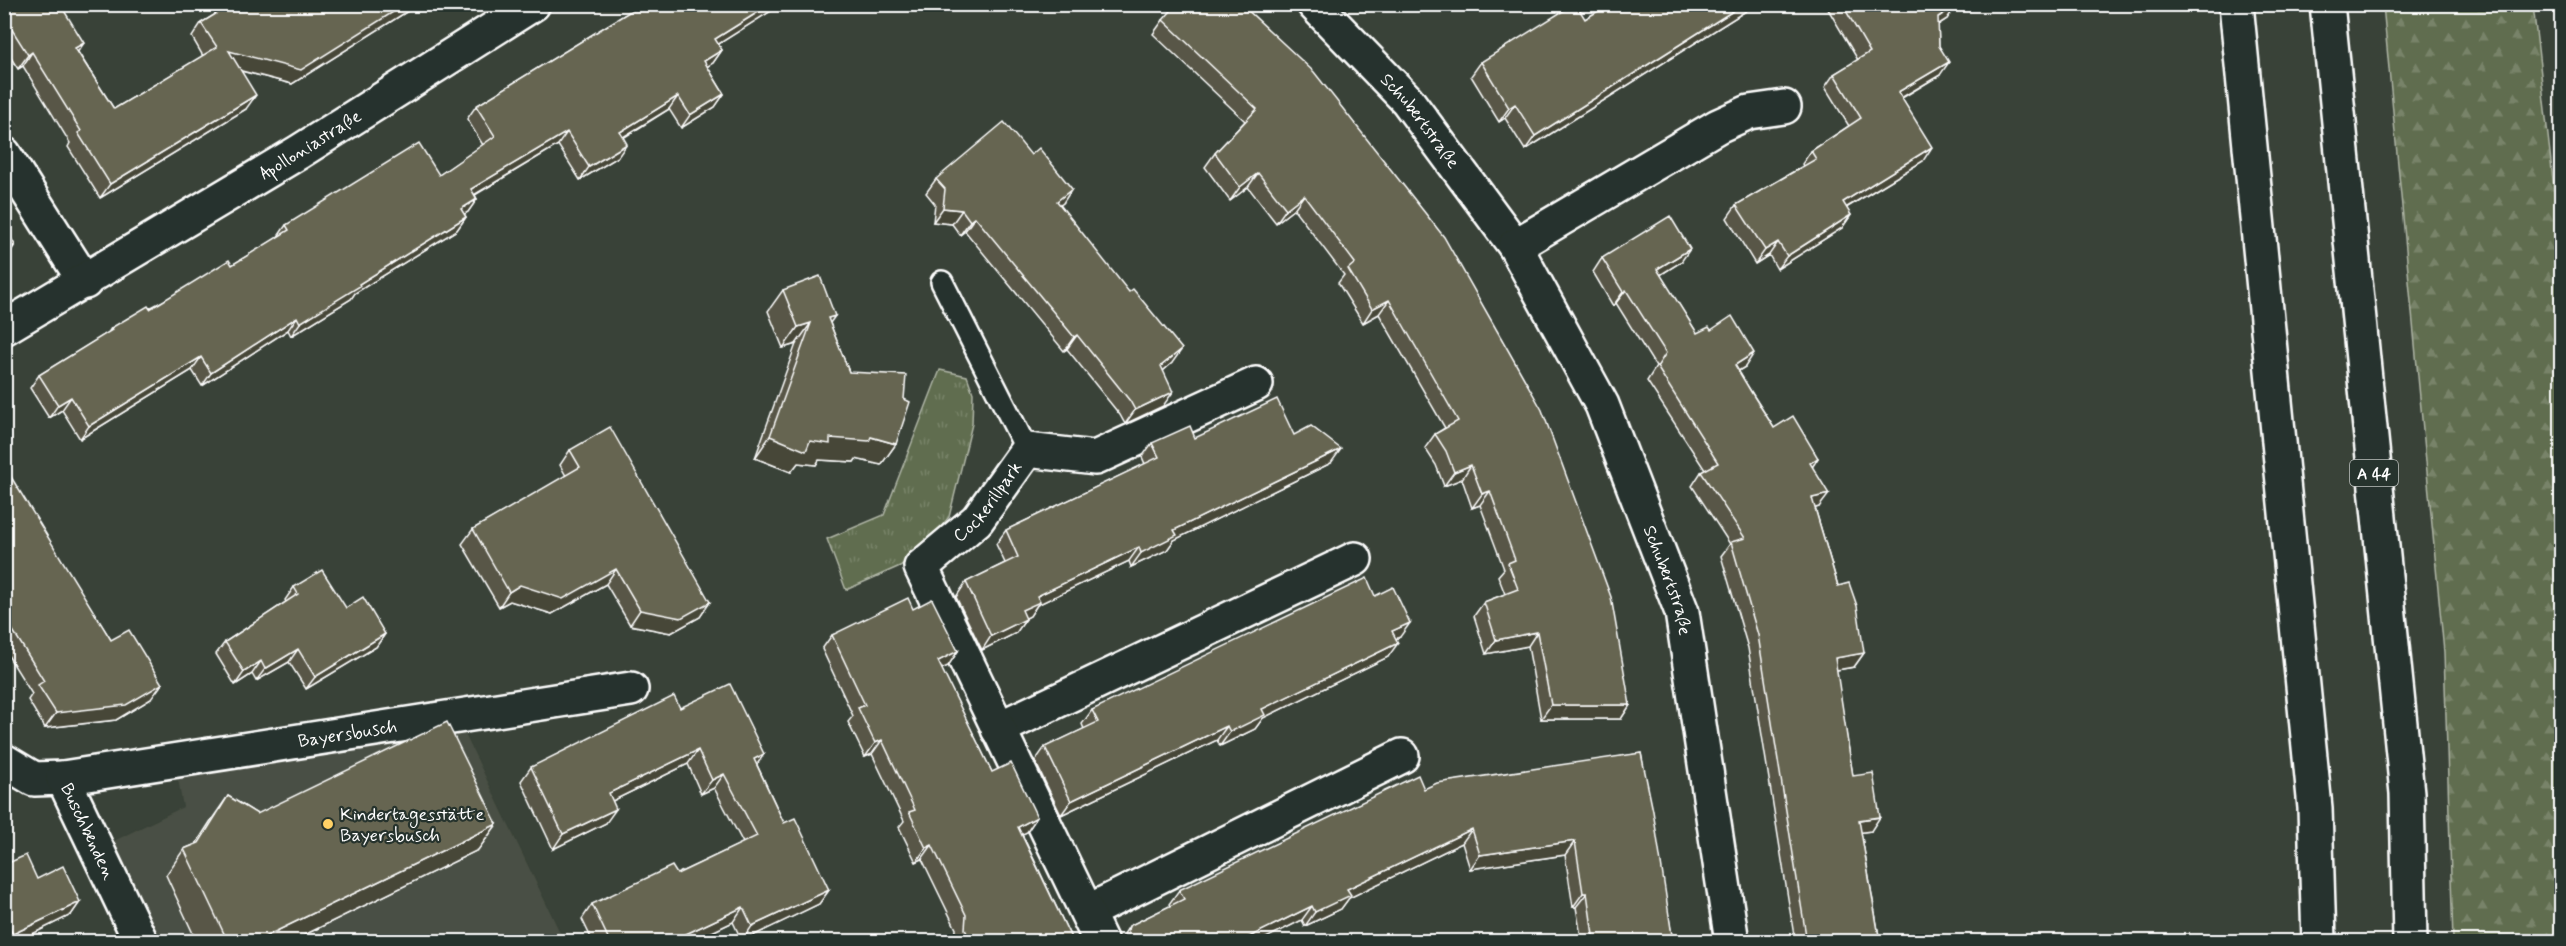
<svg xmlns="http://www.w3.org/2000/svg" width="2566" height="946" font-family="Mynerve,sans-serif">
  <style>
    .built { fill: #4a5044 }
    .forest { fill: url(#forest-firs); stroke: #b0b6a7; stroke-width: 1.5 }
    .park { fill: url(#park-tufts); stroke: #b0b6a7; stroke-width: 1.5 }
    .lines { fill: none; stroke-linecap: round; stroke-linejoin: round }
    .lane-casing { stroke: #fff; stroke-width: 26 }
    .street-casing { stroke: #fff; stroke-width: 38 }
    .highway-casing { stroke: #fff; stroke-width: 38 }
    .lane { stroke: #26332d; stroke-width: 21 }
    .street { stroke: #26332d; stroke-width: 33 }
    .highway { stroke: #26332d; stroke-width: 33 }
    .wall { fill: #585746; stroke: #fff; stroke-width: 1.5 }
    .shaded-wall { fill: #474739; stroke: #fff; stroke-width: 1.5 }
    .building { fill: #666551; stroke: #fff; stroke-width: 1.5 }
    .poi-dot { fill: #ffd166; stroke: #26332d; stroke-width: 2 }
    .labels { text-anchor: middle; stroke-width: 4.5; stroke-linejoin: round; paint-order: stroke }
    .shield { fill: #26332d; stroke: #bec2c0; stroke-width: 1.5 }
    .shield-label { font-size: 16px; font-weight: bold; fill: #fff }
    .street-label { font-size: 18px; fill: #fff; stroke: #26332d }
    .poi-label { font-size: 18px; fill: #fff; stroke: #26332d; text-anchor: start }
  </style>
  <defs>
    <pattern id="forest-firs" width="22" height="20" patternUnits="userSpaceOnUse" patternTransform="scale(1.5)"><rect width="22" height="20" fill="#606d4f"/><path d="M5 1l3.5 6h-7zM16 11l3.5 6h-7z" fill="#788369"/></pattern>
    <pattern id="park-tufts" width="24" height="20" patternUnits="userSpaceOnUse" patternTransform="scale(1.5)"><rect width="24" height="20" fill="#606d4f"/><path d="M3 7l-1-3M5 7V3M7 7l1-3M15 17l-1-3M17 17v-4M19 17l1-3" fill="none" stroke="#788369"/></pattern>
  </defs>
  <rect width="100%" height="100%" fill="#394238"/>
  <filter id="ink" filterUnits="userSpaceOnUse"><feTurbulence type="fractalNoise" baseFrequency=".0167" numOctaves="2"/><feDisplacementMap in="SourceGraphic" scale="12" xChannelSelector="R" yChannelSelector="G"/><feConvolveMatrix kernelMatrix="1 2 1 2 8 2 1 2 1" color-interpolation-filters="sRGB"/></filter>
  <g filter="url(#ink)">
    <path class="built" d="M462,728L564,941H161L112,842L183,807L177,773Z"/>
    <path class="forest" d="M2383,5H2533L2562,258L2561,941H2453L2444,652Z"/>
    <path class="park" d="M940,370L967,376L973,393L972,424L949,517L925,546L900,566L846,590L827,539L884,515Z"/>
    <g class="lines">
      <defs>
        <path id="lane" d="M942,282L1027,450"/>
        <g id="street">
          <path id="s1" d="M1314,4L1407,100L1515,246L1602,405L1682,612L1732,942"/>
          <path d="M4,154L85,282"/>
          <path d="M1515,246L1718,126L1749,112L1784,107"/>
          <path id="s2" d="M4,328L299,152L533,4"/>
          <path d="M998,729L1355,559"/>
          <path id="s3" d="M4,761L34,779L63,778L141,942"/>
          <path id="s4" d="M63,778L631,689"/>
          <path d="M1087,912L1402,756"/>
          <path id="s5" d="M1101,942L921,567L977,520L1027,450L1095,458L1256,384"/>
        </g>
        <g id="highway">
          <path d="M2236,4L2315,808L2319,942"/>
          <path d="M2327,4L2407,793L2410,942"/>
        </g>
      </defs>
      <use href="#lane" class="lane-casing"/>
      <use href="#street" class="street-casing"/>
      <use href="#highway" class="highway-casing"/>
      <use href="#lane" class="lane"/>
      <use href="#street" class="street"/>
      <use href="#highway" class="highway"/>
    </g>
    <g class="wall">
      <path d="M4,4L78,52L114,109L203,56L192,37L201,23L232,4H419L292,84L241,71L246,109L100,198L68,147L70,143L23,66L18,69L4,47Z"/>
      <path d="M642,4H782L718,44L722,50L713,63L707,66L724,94L715,107L681,128L669,109L623,138L618,157L580,180L558,145L475,195L477,199L468,212L464,214L466,217L457,230L355,293L351,299L291,336L288,330L202,386L192,370L80,439L62,410L49,418L30,388L39,375L108,333L111,328L232,265L277,238L286,225L439,175L483,145L467,119L476,106Z"/>
      <path d="M1241,4L1630,705L1621,719H1541L1528,646L1486,654L1474,616L1484,602L1505,594L1498,576L1504,569L1480,505L1472,508L1462,479L1444,486L1436,465L1425,448L1435,434L1445,428L1379,314L1363,323L1338,283L1344,275L1294,209L1276,223L1248,187L1230,201L1205,167L1215,153L1245,121L1153,34L1163,20Z"/>
      <path d="M1610,4H1757L1525,150L1505,118L1499,122L1471,76L1481,62L1585,19Z"/>
      <path d="M1825,4H1955L1947,19L1938,25L1940,75L1902,98L1923,161L1846,208L1851,215L1842,228L1777,269L1769,255L1755,264L1727,218L1736,205L1803,166L1802,164L1811,151L1849,126L1825,87L1834,74L1858,60Z"/>
      <path d="M936,179L1063,203L1060,205L1172,363L1163,371V406L1125,424L1120,415L1067,349L1064,351L965,231L960,235L952,224L933,222L935,204L926,193Z"/>
      <path d="M1602,258L1681,262L1660,275L1697,333L1711,330L1745,367L1738,371L1774,428L1818,458L1812,467L1819,507L1815,508L1838,586L1864,653L1854,667L1836,670L1853,776L1871,831L1861,832L1880,942H1795L1748,648L1721,556L1730,544L1692,486L1701,472L1705,470L1647,381L1656,367L1616,303L1613,306L1593,272Z"/>
      <path d="M783,290L830,323L849,372L896,444L881,465L856,459L854,462L819,460L816,465L798,463L791,472L755,458L796,344L783,348L768,311Z"/>
      <path d="M1294,435L1331,463L1174,540L1167,550L1131,567L1129,561L1037,605L1030,616L1026,618V619L1016,633L982,650L956,597L966,582L1005,563L996,544L1006,530L1145,464L1142,457L1152,443L1195,438Z"/>
      <path d="M570,450L710,602L700,617L671,633L630,625L606,584L552,614L510,601L499,607L462,544L473,529L566,476L560,465Z"/>
      <path d="M4,471L111,640L151,699L116,720L45,728L28,700L32,694L4,649Z"/>
      <path d="M294,587L346,608L385,634L376,647L306,689L289,662L256,681L252,674L235,685L216,654L225,642L286,602L285,600Z"/>
      <path d="M1375,596L1400,637L1396,639L1388,657L1263,718L1255,729L1220,746L1217,740L1061,815L1035,761L1045,747L1084,729L1082,724L1092,710Z"/>
      <path d="M913,609L958,651L948,666L941,669L992,772L1037,817L1027,832L1022,834L1073,942H955L956,929L922,859L916,862L899,827L904,821L872,754L865,757L848,722L853,716L822,649L832,635Z"/>
      <path d="M680,708L757,765L784,823L829,890L819,904L742,941L733,922L691,942H593L582,919L592,904L677,874L743,843L714,788L701,794L688,764L612,801L606,823L553,849L521,781L531,767Z"/>
      <path d="M1641,753L1673,942H1582L1576,907H1573L1565,855L1470,869L1462,843L1349,898L1341,909L1305,926L1302,920L1258,942H1119L1129,926L1170,906L1169,904L1179,890L1424,789Z"/>
      <path d="M228,796L257,814L497,824L478,850L290,942H197L166,875L184,849L196,844L210,822Z"/>
      <path d="M4,865L80,902L71,915L16,942H4Z"/>
    </g>
    <g class="shaded-wall">
      <path d="M406,4H419L292,84L219,65L229,51Z"/>
      <path d="M771,4H782L706,52L715,39Z"/>
      <path d="M1744,4H1757L1525,150L1535,136Z"/>
      <path d="M1956,6L1947,19L1928,31L1938,17Z"/>
      <path d="M84,43L74,57L75,48Z"/>
      <path d="M722,50L713,63L695,74L704,61Z"/>
      <path d="M32,52L23,66L18,69L28,55Z"/>
      <path d="M1949,62L1940,75L1889,105L1898,92Z"/>
      <path d="M724,94L715,107L681,128L690,115Z"/>
      <path d="M256,95L246,109L100,198L110,184Z"/>
      <path d="M678,96L669,109L610,145L620,132Z"/>
      <path d="M1515,104L1505,118L1499,122L1509,108Z"/>
      <path d="M567,132L558,145L462,202L471,189Z"/>
      <path d="M627,144L618,157L580,180L589,167Z"/>
      <path d="M1932,147L1923,161L1834,215L1843,202Z"/>
      <path d="M1258,173L1248,187L1230,201L1240,187Z"/>
      <path d="M1072,189L1063,203L1047,215L1057,201Z"/>
      <path d="M1304,195L1294,209L1276,223L1286,209Z"/>
      <path d="M477,199L468,212L452,222L461,209Z"/>
      <path d="M943,208L962,210L952,224L933,222Z"/>
      <path d="M1851,215L1842,228L1777,269L1787,256Z"/>
      <path d="M466,217L457,230L355,293L351,299L291,336L300,323L359,284Z"/>
      <path d="M975,217L965,231L960,235L970,221Z"/>
      <path d="M1778,242L1769,255L1755,264L1765,250Z"/>
      <path d="M15,245L5,260H4V251Z"/>
      <path d="M1690,249L1681,262L1647,283L1657,269Z"/>
      <path d="M1626,290L1616,303L1613,306L1623,292Z"/>
      <path d="M1389,300L1379,314L1363,323L1372,309Z"/>
      <path d="M835,316L820,337L828,318Z"/>
      <path d="M297,317L288,330L202,386L211,373Z"/>
      <path d="M811,323L796,344L783,348L798,327Z"/>
      <path d="M1077,335L1067,349L1064,351L1074,337Z"/>
      <path d="M1182,349L1172,363L1151,381L1161,366Z"/>
      <path d="M1754,353L1745,367L1725,379L1735,365Z"/>
      <path d="M201,357L192,370L80,439L89,426Z"/>
      <path d="M1173,392L1163,406L1125,424L1135,410Z"/>
      <path d="M71,397L62,410L49,418L58,405Z"/>
      <path d="M770,436L810,441L830,438L871,437L896,444L881,465L856,459L854,462L819,460L816,465L798,463L791,472L755,458Z"/>
      <path d="M1341,449L1331,463L1174,540L1167,550L1131,567L1141,553L1174,530Z"/>
      <path d="M1818,458L1809,472L1810,463Z"/>
      <path d="M1471,465L1462,479L1444,486L1454,472Z"/>
      <path d="M1490,491L1480,505L1472,508L1482,494Z"/>
      <path d="M1829,494L1819,507L1803,512L1812,498Z"/>
      <path d="M1139,547L1129,561L1037,605L1030,616L1012,625L1022,610L1037,596Z"/>
      <path d="M616,569L606,584L552,614L510,601L499,607L509,592L520,585Z"/>
      <path d="M710,602L700,617L671,633L630,625L640,610Z"/>
      <path d="M1026,619L1016,633L982,650L991,636Z"/>
      <path d="M1410,623L1400,637L1382,645L1392,631Z"/>
      <path d="M1537,632L1528,646L1486,654L1496,640Z"/>
      <path d="M385,634L376,647L306,689L315,677Z"/>
      <path d="M1398,643L1388,657L1263,718L1255,729L1220,746L1230,732L1262,709Z"/>
      <path d="M298,649L289,662L256,681L265,669Z"/>
      <path d="M958,651L948,666L928,675L938,661Z"/>
      <path d="M1864,653L1854,667L1825,672L1835,658Z"/>
      <path d="M261,661L252,674L235,685L244,672Z"/>
      <path d="M162,684L151,699L116,720L45,728L56,713Z"/>
      <path d="M1551,705H1630L1621,719H1541Z"/>
      <path d="M1227,726L1217,740L1061,815L1071,801Z"/>
      <path d="M882,740L872,754L865,757L875,743Z"/>
      <path d="M698,750L688,764L598,808L609,793Z"/>
      <path d="M764,754L754,769V759Z"/>
      <path d="M724,774L714,788L701,794L712,780Z"/>
      <path d="M616,809L606,823L553,849L563,834Z"/>
      <path d="M1037,817L1027,832L1008,841L1018,827Z"/>
      <path d="M1880,817L1871,831L1849,834L1859,820Z"/>
      <path d="M497,824L478,850L290,942H254Z"/>
      <path d="M1472,829L1462,843L1349,898L1341,909L1305,926L1315,912L1347,889Z"/>
      <path d="M1575,841L1565,855L1470,869L1480,855Z"/>
      <path d="M932,845L922,859L916,862L926,848Z"/>
      <path d="M829,890L819,904L742,941L752,926Z"/>
      <path d="M1583,893H1587L1576,907H1573Z"/>
      <path d="M80,902L71,915L16,942H8L13,934Z"/>
      <path d="M1312,906L1302,920L1258,942H1239Z"/>
      <path d="M743,907L733,922L691,942H669Z"/>
    </g>
    <g class="building">
      <path d="M4,4H60L84,43L75,48L114,109L217,47L201,23L232,4H406L301,70L229,51L256,95L110,184L78,133L81,131L32,52L28,55L4,17Z"/>
      <path d="M642,4H771L715,39L722,50L704,61L724,94L690,115L678,96L620,132L627,144L589,167L567,132L471,189L477,199L461,209L466,217L359,284L360,286L300,323L297,317L211,373L201,357L89,426L71,397L58,405L39,375L112,330L111,328L128,318L148,306L150,309L229,260L232,265L289,230L286,225L419,143L439,175L495,136L476,106Z"/>
      <path d="M1177,4H1241L1314,72L1444,237L1542,410L1611,597L1630,705H1551L1537,632L1496,640L1484,602L1518,589L1508,563L1515,560L1490,491L1482,494L1471,465L1454,472L1446,451L1435,434L1458,421L1389,300L1372,309L1348,269L1355,263L1304,195L1286,209L1258,173L1240,187L1215,153L1257,109L1163,20Z"/>
      <path d="M1574,4H1576L1585,19L1610,4H1744L1535,136L1515,104L1509,108L1481,62Z"/>
      <path d="M1842,4H1955L1956,6L1938,17L1939,46L1949,62L1898,92L1932,147L1843,202L1851,215L1787,256L1778,242L1765,250L1736,205L1816,159L1811,151L1861,118L1834,74L1870,52Z"/>
      <path d="M1004,122L1031,155L1039,148L1072,189L1057,201L1129,292L1133,289L1182,349L1161,366L1173,392L1135,410L1130,401L1077,335L1074,337L975,217L970,221L962,210L943,208L945,189L936,179Z"/>
      <path d="M1670,216L1690,249L1657,269L1697,333L1709,327L1711,330L1732,316L1754,353L1735,365L1753,395L1774,428L1793,416L1818,458L1810,463L1829,494L1812,498L1838,586L1849,583L1857,606L1864,653L1835,658L1853,776L1873,773L1880,817L1859,820L1880,942H1807L1758,635L1731,542L1745,538L1701,472L1718,463L1657,367L1666,353L1626,290L1623,292L1602,258Z"/>
      <path d="M4,226L15,245L4,251Z"/>
      <path d="M820,276L835,316L828,318L849,372L906,375L904,399L910,402L896,444L871,437L869,441L830,438V444L810,441L806,451L770,436L811,323L798,327L783,290Z"/>
      <path d="M1277,399L1294,435L1311,426L1341,449L1174,530L1177,535L1141,553L1139,547L1037,596L1040,602L1022,610L1026,619L991,636L966,582L1018,557L1006,530L1159,457L1152,443L1190,426L1195,438Z"/>
      <path d="M610,427L710,602L681,618L640,610L616,569L563,599L520,585L509,592L473,529L580,467L570,450Z"/>
      <path d="M4,471L8,472L111,640L129,630L162,684L126,705L56,713L38,685L44,681L4,616Z"/>
      <path d="M322,570L346,608L363,597L385,634L315,677L298,649L265,669L261,661L244,672L225,642L298,594L294,587Z"/>
      <path d="M1367,578L1375,596L1393,587L1410,623L1392,631L1398,643L1262,709L1265,715L1230,732L1227,726L1071,801L1045,747L1098,722L1092,710Z"/>
      <path d="M908,598L913,609L932,599L958,651L938,661L992,772L1011,763L1037,817L1018,827L1073,942H971L965,929L966,915L932,845L926,848L909,812L915,810L882,740L875,743L858,708L865,705L832,635Z"/>
      <path d="M730,684L764,754L754,759L784,823L795,818L829,890L752,926L743,907L669,942H610L592,904L672,866L677,874L757,836L724,774L712,780L698,750L609,793L616,809L563,834L531,767L674,696L680,708Z"/>
      <path d="M447,722L497,824L254,942H228L184,849L199,843L228,796L257,814Z"/>
      <path d="M1641,753L1653,811L1673,942H1594L1587,893H1583L1575,841L1480,855L1472,829L1347,889L1351,895L1315,912L1312,906L1239,942H1123L1127,938L1129,926L1184,899L1179,890L1418,775L1424,789L1437,783Z"/>
      <path d="M26,855L37,879L63,866L80,902L13,934L4,918V865Z"/>
      <path d="M1899,939V942H1887Z"/>
    </g>
  </g>
  <circle class="poi-dot" cx="328" cy="824" r="6"/>
  <g class="labels">
    <rect class="shield" x="2350" y="460" width="48" height="26" rx="4.5"/>
    <g class="shield-label">
      <text x="2374" y="479">A 44</text>
    </g>
    <g class="street-label">
      <text dy="6" stroke="none"><textPath href="#s1" startOffset="158">Schubertstraße</textPath></text>
      <text dy="6" stroke="none"><textPath href="#s2" startOffset="357">Apolloniastraße</textPath></text>
      <text dy="6" stroke="none"><textPath href="#s5" startOffset="510">Cockerillpark</textPath></text>
      <text dy="6" stroke="none"><textPath href="#s1" startOffset="684">Schubertstraße</textPath></text>
      <text dy="6" stroke="none"><textPath href="#s4" startOffset="288">Bayersbusch</textPath></text>
      <text dy="6" stroke="none"><textPath href="#s3" startOffset="123">Buschbenden</textPath></text>
    </g>
    <g class="poi-label">
      <text x="340" y="820">Kindertagesstätte<tspan x="340" dy="21">Bayersbusch</tspan></text>
    </g>
  </g>
  <rect width="2566" height="946" fill="none" stroke="#26332d" stroke-width="24"/>
  <rect x="12" y="12" width="2542" height="922" fill="none" stroke="#fff" stroke-width="2" filter="url(#ink)"/>
</svg>
